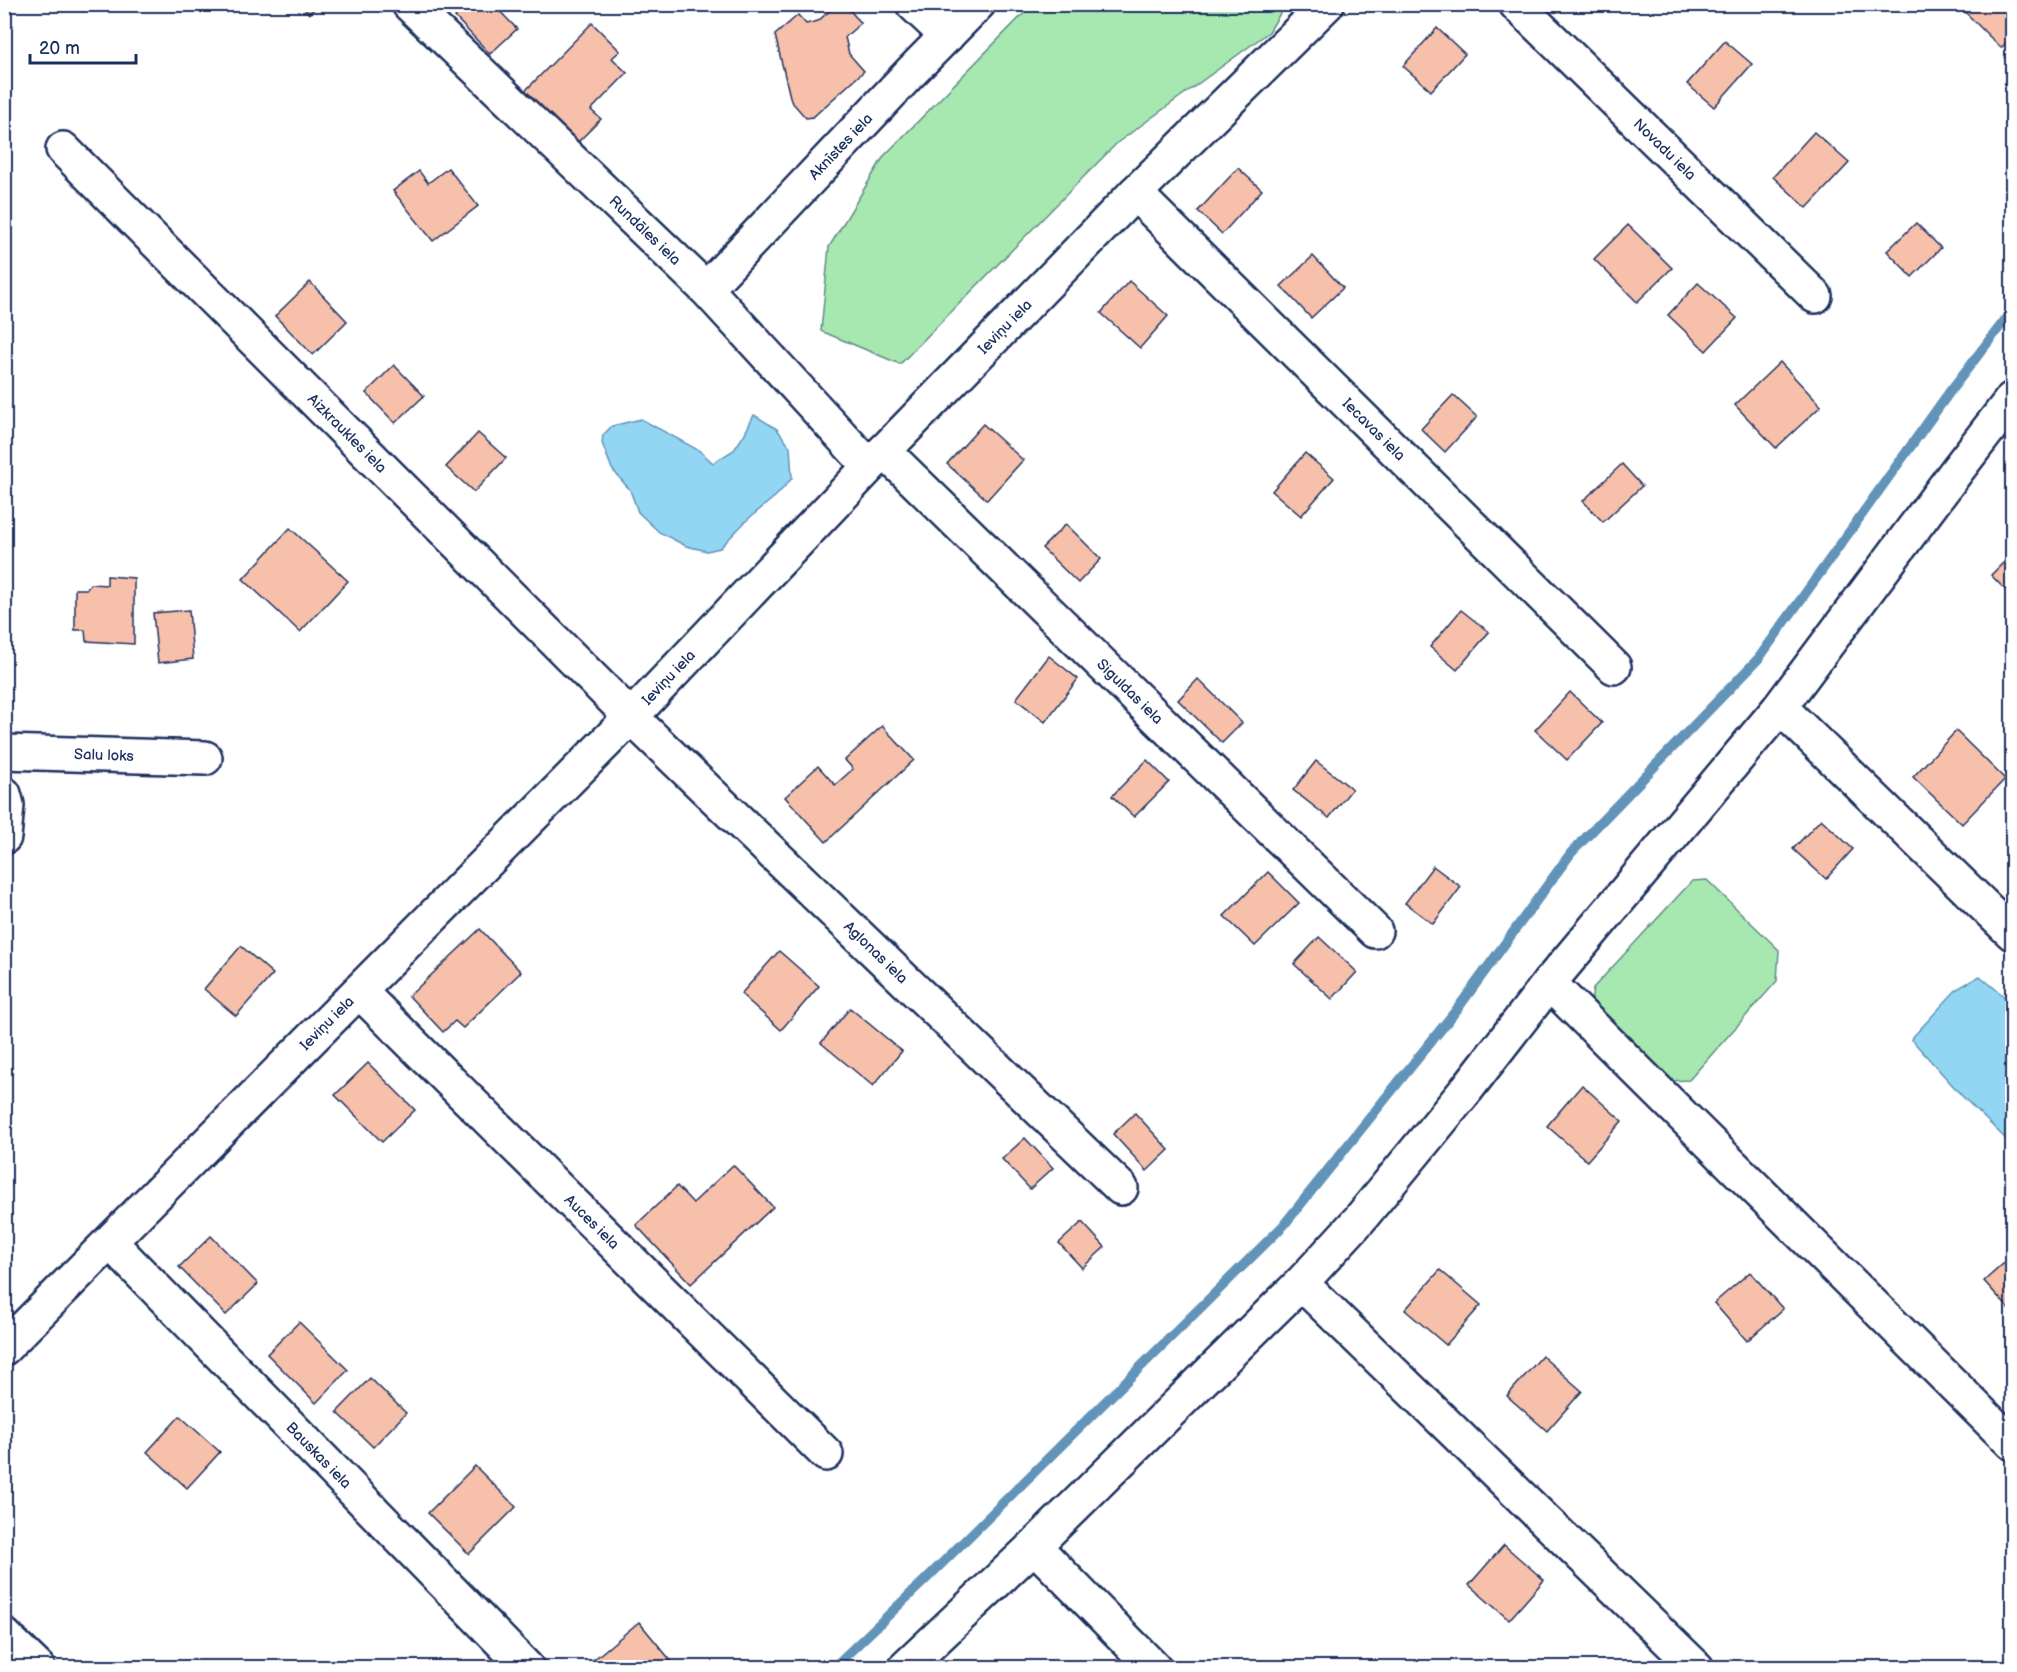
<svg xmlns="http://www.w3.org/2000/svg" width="2017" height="1672" font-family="'Balsamiq Sans',sans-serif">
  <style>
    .green { fill: #a7e7b0; stroke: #618b87; stroke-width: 1.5 }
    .water { fill: #92d6f4; stroke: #6293b8; stroke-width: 1.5 }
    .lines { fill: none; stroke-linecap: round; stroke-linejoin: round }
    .stream { stroke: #6293b8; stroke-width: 10 }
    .building { fill: #f7c0ab; stroke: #1b2f5e; stroke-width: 1.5 }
    .minor-casing { stroke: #1b2f5e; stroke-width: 38 }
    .minor { stroke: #fff; stroke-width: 33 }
    .labels { text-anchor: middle; stroke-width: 5; stroke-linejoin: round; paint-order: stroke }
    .street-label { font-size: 15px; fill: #1b2f5e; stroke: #fff }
  </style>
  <rect width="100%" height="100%" fill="#fff"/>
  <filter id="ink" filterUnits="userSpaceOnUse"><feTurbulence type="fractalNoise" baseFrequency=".0167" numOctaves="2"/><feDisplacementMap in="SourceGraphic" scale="12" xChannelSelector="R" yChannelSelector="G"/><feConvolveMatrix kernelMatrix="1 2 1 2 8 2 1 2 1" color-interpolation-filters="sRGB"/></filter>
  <g filter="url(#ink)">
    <g class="green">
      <path d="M1032,5H1285L1269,32L1117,143L900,364L821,331L829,247L884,156Z"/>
      <path d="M1707,880L1779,950L1777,981L1689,1080L1668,1081L1591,1005L1593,988L1692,881Z"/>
    </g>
    <g class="water">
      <path d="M754,415L777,429L790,447L792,478L777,495L747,520L720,548L707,551L686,546L659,532L638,512L630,490L612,469L602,443L603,435L612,426L641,419L700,451L713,463L734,450L744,435Z"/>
      <path d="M1980,976L2012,1003V1145L1964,1098L1911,1039L1957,989Z"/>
    </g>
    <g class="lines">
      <g class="stream">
        <path d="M4,9L10,4"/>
        <path d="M833,1668L923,1582L1283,1226L1458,1008L1571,853L1759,658L1951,390L2012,311"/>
      </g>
    </g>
    <g class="building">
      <path d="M300,4H319L309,14Z"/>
      <path d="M468,4H493L517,29L490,54L455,17Z"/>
      <path d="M1962,4H2012V37L2001,48L1960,7Z"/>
      <path d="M845,5L861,23L845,37L849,54L864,71L813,117L806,118L791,101L775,35L798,15L806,24L818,21L834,7Z"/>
      <path d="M592,23L620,51L612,58L627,73L591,110L601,119L575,145L523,93Z"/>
      <path d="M1437,28L1465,54L1431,91L1403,66Z"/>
      <path d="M1725,41L1752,64L1714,107L1687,84Z"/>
      <path d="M1814,132L1849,163L1807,208L1773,177Z"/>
      <path d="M448,168L478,206L433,241L393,191L419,171L428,183Z"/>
      <path d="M1238,168L1262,190L1222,234L1198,211Z"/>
      <path d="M1916,223L1941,248L1912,277L1887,251Z"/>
      <path d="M1628,225L1672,268L1637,302L1594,259Z"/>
      <path d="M1313,256L1343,288L1311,318L1281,286Z"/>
      <path d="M1129,281L1168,316L1140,348L1101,313Z"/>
      <path d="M310,282L347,321L313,355L275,316Z"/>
      <path d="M1698,283L1737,318L1706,351L1668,315Z"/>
      <path d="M1780,362L1821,406L1776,448L1735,405Z"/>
      <path d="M394,365L424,396L395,423L366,393Z"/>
      <path d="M1453,395L1477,417L1445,452L1421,429Z"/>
      <path d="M983,424L1023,460L987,500L947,464Z"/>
      <path d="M478,433L506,458L474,492L446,467Z"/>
      <path d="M1305,453L1334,478L1301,516L1272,491Z"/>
      <path d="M1622,464L1642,486L1603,522L1583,501Z"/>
      <path d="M1066,524L1101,559L1078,583L1042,548Z"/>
      <path d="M290,528L348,581L300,632L243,579Z"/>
      <path d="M2012,554V597L1991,575Z"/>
      <path d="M107,576L134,578V644L86,641L85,630H75V589H87L90,584L107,585Z"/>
      <path d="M189,610L193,659L158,663L153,613Z"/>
      <path d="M1461,610L1489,632L1457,670L1430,647Z"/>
      <path d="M1049,656L1078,679L1045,722L1016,699Z"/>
      <path d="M1198,679L1242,723L1222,743L1178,700Z"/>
      <path d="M1570,692L1602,723L1567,760L1535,730Z"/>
      <path d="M882,726L914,760L826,842L785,797L818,766L835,785L853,769L845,760Z"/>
      <path d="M1956,731L2005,779L1962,824L1913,777Z"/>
      <path d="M1147,760L1169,782L1134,817L1112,796Z"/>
      <path d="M1316,761L1352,789L1329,818L1293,790Z"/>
      <path d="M1821,819L1853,849L1826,879L1793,849Z"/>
      <path d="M1433,866L1461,887L1433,924L1405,903Z"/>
      <path d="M1268,872L1299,903L1255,946L1224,916Z"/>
      <path d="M480,929L521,972L463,1028L455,1021L443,1032L409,996Z"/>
      <path d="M1319,937L1357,972L1332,999L1294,964Z"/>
      <path d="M241,946L273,974L236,1016L204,989Z"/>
      <path d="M779,951L819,986L781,1030L741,994Z"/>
      <path d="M850,1008L902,1051L873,1086L821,1043Z"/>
      <path d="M368,1063L415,1110L382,1142L335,1095Z"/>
      <path d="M1582,1085L1622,1121L1587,1161L1547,1126Z"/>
      <path d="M1135,1113L1169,1150L1147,1171L1113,1134Z"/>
      <path d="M1025,1138L1053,1168L1030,1189L1002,1159Z"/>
      <path d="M733,1165L773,1207L691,1284L636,1225L677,1186L693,1203Z"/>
      <path d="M1082,1222L1105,1247L1082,1268L1059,1243Z"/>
      <path d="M211,1236L258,1284L226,1315L179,1267Z"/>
      <path d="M2012,1256V1312L1984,1281Z"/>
      <path d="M1440,1270L1481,1305L1446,1345L1405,1310Z"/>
      <path d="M1750,1272L1783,1309L1747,1341L1714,1303Z"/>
      <path d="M299,1322L348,1370L316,1403L267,1354Z"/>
      <path d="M1542,1356L1582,1391L1547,1431L1507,1396Z"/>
      <path d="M370,1378L406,1413L373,1447L337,1412Z"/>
      <path d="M180,1416L220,1452L187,1488L147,1452Z"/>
      <path d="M475,1466L516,1507L469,1554L428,1513Z"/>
      <path d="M1504,1545L1544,1580L1509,1620L1469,1585Z"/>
      <path d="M639,1622L677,1668H598L592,1661Z"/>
    </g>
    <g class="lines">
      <defs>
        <g id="minor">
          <path id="s1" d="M409,4L706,289L869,466"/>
          <path d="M913,4L947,36"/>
          <path id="s2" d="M1516,4L1815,296"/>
          <path id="s3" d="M63,149L631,717L1121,1188"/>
          <path id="s4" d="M1135,193L1614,667"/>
          <path id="s5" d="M706,289L910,73L978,4"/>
          <path id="s6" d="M884,451L1375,931"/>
          <path d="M1780,707L2012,933"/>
          <path id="s7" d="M4,752L205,758"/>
          <path d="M4,794L7,805L4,837"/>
          <path d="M1549,983L2012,1443"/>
          <path id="s8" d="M359,991L826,1454"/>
          <path id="s9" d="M111,1243L527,1668"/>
          <path d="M1301,1283L1697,1668"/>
          <path id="s10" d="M4,1348L631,717L884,451L1135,193L1327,4"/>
          <path d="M1034,1546L1154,1668"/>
          <path d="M4,1635L38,1668"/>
          <path d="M905,1668L1034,1546L1301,1283L1359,1220L1466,1090L1549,983L1780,707L1958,469L2012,399"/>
        </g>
      </defs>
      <use href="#minor" class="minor-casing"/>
      <use href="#minor" class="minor"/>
    </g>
  </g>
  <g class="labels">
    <g class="street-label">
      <text dy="5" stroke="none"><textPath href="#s5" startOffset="196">Aknīstes iela</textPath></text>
      <text dy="5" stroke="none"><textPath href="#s2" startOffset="208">Novadu iela</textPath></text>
      <text dy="5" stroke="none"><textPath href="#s1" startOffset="327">Rundāles iela</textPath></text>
      <text dy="5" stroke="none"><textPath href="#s10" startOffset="1430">Ieviņu iela</textPath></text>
      <text dy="5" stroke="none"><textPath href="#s4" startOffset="336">Iecavas iela</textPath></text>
      <text dy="5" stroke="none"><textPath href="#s3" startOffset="402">Aizkraukles iela</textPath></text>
      <text dy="5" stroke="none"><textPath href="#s10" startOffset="944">Ieviņu iela</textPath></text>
      <text dy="5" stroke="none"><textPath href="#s6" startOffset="344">Siguldas iela</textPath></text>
      <text dy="5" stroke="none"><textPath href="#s7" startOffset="100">Salu loks</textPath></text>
      <text dy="5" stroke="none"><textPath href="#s3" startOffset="1143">Aglonas iela</textPath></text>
      <text dy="5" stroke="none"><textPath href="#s10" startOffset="458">Ieviņu iela</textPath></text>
      <text dy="5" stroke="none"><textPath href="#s8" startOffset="328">Auces iela</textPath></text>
      <text dy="5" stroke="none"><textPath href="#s9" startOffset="297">Bauskas iela</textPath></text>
    </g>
  </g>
  <rect width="2017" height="1672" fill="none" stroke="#fff" stroke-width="24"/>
  <rect x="12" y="12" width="1993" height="1648" fill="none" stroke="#1b2f5e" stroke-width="2" filter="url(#ink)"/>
  <path d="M30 54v9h106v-9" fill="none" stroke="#1b2f5e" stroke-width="3"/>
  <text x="39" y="54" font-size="18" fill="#1b2f5e" stroke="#ffffff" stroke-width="4.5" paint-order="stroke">20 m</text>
</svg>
